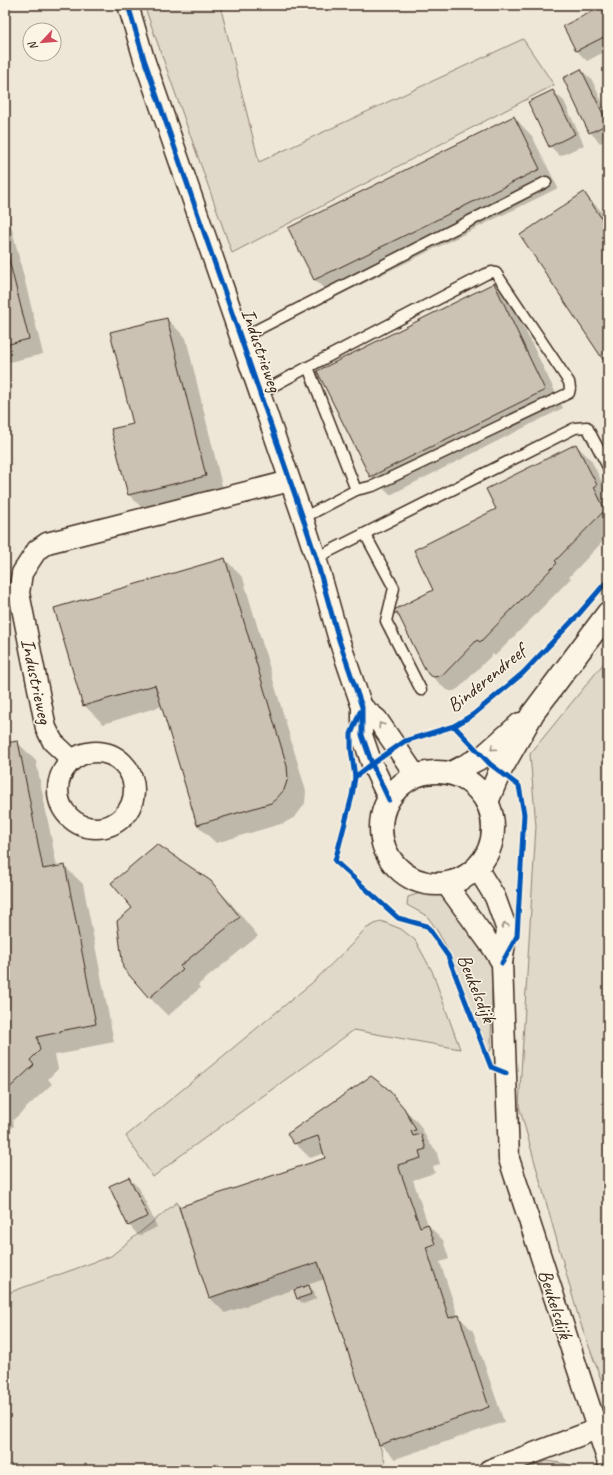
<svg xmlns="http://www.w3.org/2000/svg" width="613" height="1475" font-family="Caveat,sans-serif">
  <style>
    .built { fill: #eee6d6; fill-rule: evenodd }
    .green { fill: #e0d8c8; stroke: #8e8173 }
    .shadow { fill: #0003 }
    .building { fill: #ccc2b3; stroke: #3b2a1e }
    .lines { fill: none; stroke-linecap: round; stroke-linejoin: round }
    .lane-casing { stroke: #3b2a1e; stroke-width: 13 }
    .street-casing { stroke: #3b2a1e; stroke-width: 23 }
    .secondary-casing { stroke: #3b2a1e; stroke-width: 25 }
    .lane { stroke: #fcf5e5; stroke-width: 10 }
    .street { stroke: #fcf5e5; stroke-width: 20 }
    .secondary { stroke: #fcf5e5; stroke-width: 22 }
    .cycleway-casing { stroke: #fcf5e5; stroke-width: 8 }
    .cycleway { stroke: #0057b8; stroke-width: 5 }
    .oneway { stroke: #9c9082 }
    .labels { text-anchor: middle; stroke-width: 3; stroke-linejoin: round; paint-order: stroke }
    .street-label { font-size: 20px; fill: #3b2a1e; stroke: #fcf5e5 }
  </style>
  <rect width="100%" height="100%" fill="#fcf5e5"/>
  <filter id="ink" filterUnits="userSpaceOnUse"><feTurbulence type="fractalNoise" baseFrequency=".025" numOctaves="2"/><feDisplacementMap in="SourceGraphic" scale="8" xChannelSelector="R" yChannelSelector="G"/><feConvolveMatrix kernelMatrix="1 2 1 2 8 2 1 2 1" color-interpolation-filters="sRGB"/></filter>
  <g filter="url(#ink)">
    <path class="built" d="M5,5H608V1470H5ZM30,30H54V54H30Z"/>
    <g class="green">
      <path d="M144,5H220L259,162L523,39L554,85L232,253Z"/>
      <path d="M608,658V1383L602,1382L579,1319L519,1106L536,826L530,754Z"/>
      <path d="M442,891L495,962L492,991L491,1050L485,1053L482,1049L455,965L446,946L435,927L427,916L407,905L408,897L423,892Z"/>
      <path d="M381,921L401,929L415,940L432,971L460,1049L354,1030L180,1156L153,1177L126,1136L313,982L352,944L365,929Z"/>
      <path d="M177,1202L209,1296L317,1259L388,1470H5V1294L111,1256Z"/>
      <path d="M547,1461L566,1464L583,1470H525Z"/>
    </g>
    <g class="shadow">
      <path d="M607,5L608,50L587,61L576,50Z"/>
      <path d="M581,70L592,80L608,115V139L600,143L590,132Z"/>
      <path d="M553,91L564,101L584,145L560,156L550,146Z"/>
      <path d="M514,117L532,136L558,188L334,298L315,280L290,228Z"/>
      <path d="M584,193L602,212L608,220V365Z"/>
      <path d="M5,201L43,354L5,363Z"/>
      <path d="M494,284L512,303L563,408L390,495L371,476Z"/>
      <path d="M167,319L186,338L224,494L147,513L129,495L134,425Z"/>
      <path d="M576,445L591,460L608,494V536L569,577L571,578L495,656L493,654L459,688L454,691H450L445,689L430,674L402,621L395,613L435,591L497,510Z"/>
      <path d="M225,559L243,578L306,791L305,803L302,808L295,817L284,823L216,843L197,825L162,706L103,724L84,705Z"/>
      <path d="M17,742L36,761L57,867L64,866L83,884L114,1042L78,1049V1051L55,1055L58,1069L48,1079L52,1084L13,1120L14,1126L5,1133V744Z"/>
      <path d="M210,882L229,901L258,936L198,985L200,988L168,1016L149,997Z"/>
      <path d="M386,1089L419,1124L430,1144L436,1150L440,1164L433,1166L435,1173L413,1180L428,1225L443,1240L449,1259L440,1262L458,1316L473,1331L504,1422L395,1459L380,1444L325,1279L307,1285L314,1291L316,1299L303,1304L298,1299L295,1289L225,1313L210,1298L180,1207L326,1158L325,1153L310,1158L295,1143Z"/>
      <path d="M128,1178L139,1188L157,1227L139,1236L129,1225Z"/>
    </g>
    <g class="building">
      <path d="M605,5H608V35L576,51L563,26Z"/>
      <path d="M581,69L608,124L589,133L563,78Z"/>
      <path d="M553,90L575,134L549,147L528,102Z"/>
      <path d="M514,116L540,169L314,280L288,228Z"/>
      <path d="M584,192L608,228V367L520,235Z"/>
      <path d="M5,244L29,339L5,345Z"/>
      <path d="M494,283L545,390L370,477L317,371Z"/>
      <path d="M167,318L206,476L128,495L111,429L133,424L110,332Z"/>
      <path d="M576,444L597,485L594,487L605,510L555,561L557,563L480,642L477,640L444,674L439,676L434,677L429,675L426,671L397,612L394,614L392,611L433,590L414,550L496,509L486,489Z"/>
      <path d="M225,558L287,766L288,778L284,790L276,799L271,803L197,825L155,685L83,706L54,608Z"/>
      <path d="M18,741L43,869L65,865L96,1024L60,1031V1032L37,1037L40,1050L30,1060L34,1065L5,1092V743Z"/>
      <path d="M157,844L211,881L240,917L180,966L183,969L149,998L123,968L117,921L132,908L111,883Z"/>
      <path d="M371,1076L387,1088L404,1108L416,1130L411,1131L413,1136L421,1134L426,1149L419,1151L421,1158L398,1165L420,1227L428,1224L435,1244L426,1247L449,1318L459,1315L489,1407L379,1445L318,1262L209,1298L179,1207L325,1158L318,1136L294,1144L287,1134Z"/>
      <path d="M129,1177L148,1216L128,1226L109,1186Z"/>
      <path d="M309,1285L312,1294L297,1299L294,1290Z"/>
    </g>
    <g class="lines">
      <defs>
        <g id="lane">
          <path d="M241,338L546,182"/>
          <path d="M308,367L486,274L492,272L496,273L569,382L570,388L569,393L373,486L356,490"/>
          <path d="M260,393L308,367L356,490L303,518"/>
          <path d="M365,534L394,588L386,621L421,690"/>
          <path d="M316,558L575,428L587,427L608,467"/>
        </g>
        <g id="street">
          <path d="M128,5L144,59L303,518L316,558L339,640L362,707V735L372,764L389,800"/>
          <path d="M362,707L377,719L416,776"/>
          <circle cx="96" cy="790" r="38"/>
          <path d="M71,759L53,742L46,728L19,593L22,573L37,550L47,543L290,481"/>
          <path d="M477,868L495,897L507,930L502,963L509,1159L608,1462"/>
          <path d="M446,884L492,947L502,963"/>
          <path d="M489,1470L608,1425"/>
        </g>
        <g id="secondary">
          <circle cx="437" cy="828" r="56"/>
          <path d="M451,773L484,756L520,724"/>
          <path d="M487,802L500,771L533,713L608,613"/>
        </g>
      </defs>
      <use href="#lane" class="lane-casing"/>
      <use href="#street" class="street-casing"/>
      <use href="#secondary" class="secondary-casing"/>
      <use href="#lane" class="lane"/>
      <use href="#street" class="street"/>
      <use href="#secondary" class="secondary"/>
      <defs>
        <g id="cycleway">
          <path d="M128,5L144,59L303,518L316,558L339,640L362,707V735L372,764L389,800"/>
          <path d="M454,726L490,764L519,786L524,814L517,936L502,963"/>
          <path d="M355,777L351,749V734L360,712"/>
          <path d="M506,1073L491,1067L448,956L427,926L398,918L335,861L352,796L355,777L372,764L405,741L454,726L474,714L523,673L578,615L608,580"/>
        </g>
      </defs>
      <use href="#cycleway" class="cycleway-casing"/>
      <use href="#cycleway" class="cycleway"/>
    </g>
    <defs><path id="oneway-chevron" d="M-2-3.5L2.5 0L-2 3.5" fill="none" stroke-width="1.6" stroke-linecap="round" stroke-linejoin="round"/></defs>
    <g class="oneway">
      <use href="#oneway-chevron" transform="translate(381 725) rotate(-123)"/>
      <use href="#oneway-chevron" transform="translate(493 748) rotate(138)"/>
      <use href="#oneway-chevron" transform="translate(505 925) rotate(-107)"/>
    </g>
  </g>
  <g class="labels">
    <g class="street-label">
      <text transform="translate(262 350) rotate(71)" y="7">Industrieweg</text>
      <text transform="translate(486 678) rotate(-39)" y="7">Binderendreef</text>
      <text transform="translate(37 681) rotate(78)" y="7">Industrieweg</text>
      <text transform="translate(477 988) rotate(68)" y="7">Beukelsdijk</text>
      <text transform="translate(556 1304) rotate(72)" y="7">Beukelsdijk</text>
    </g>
  </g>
  <rect width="613" height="1475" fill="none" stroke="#fcf5e5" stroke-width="20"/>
  <rect x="10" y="10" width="593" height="1455" fill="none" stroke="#3b2a1e" stroke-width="1.5" filter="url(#ink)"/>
  <g transform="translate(42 42) rotate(244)"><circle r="19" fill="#fcf5e5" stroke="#afa495"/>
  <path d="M0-3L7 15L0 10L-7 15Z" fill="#d1495b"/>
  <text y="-6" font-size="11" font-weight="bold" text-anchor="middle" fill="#3b2a1e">N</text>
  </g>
</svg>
